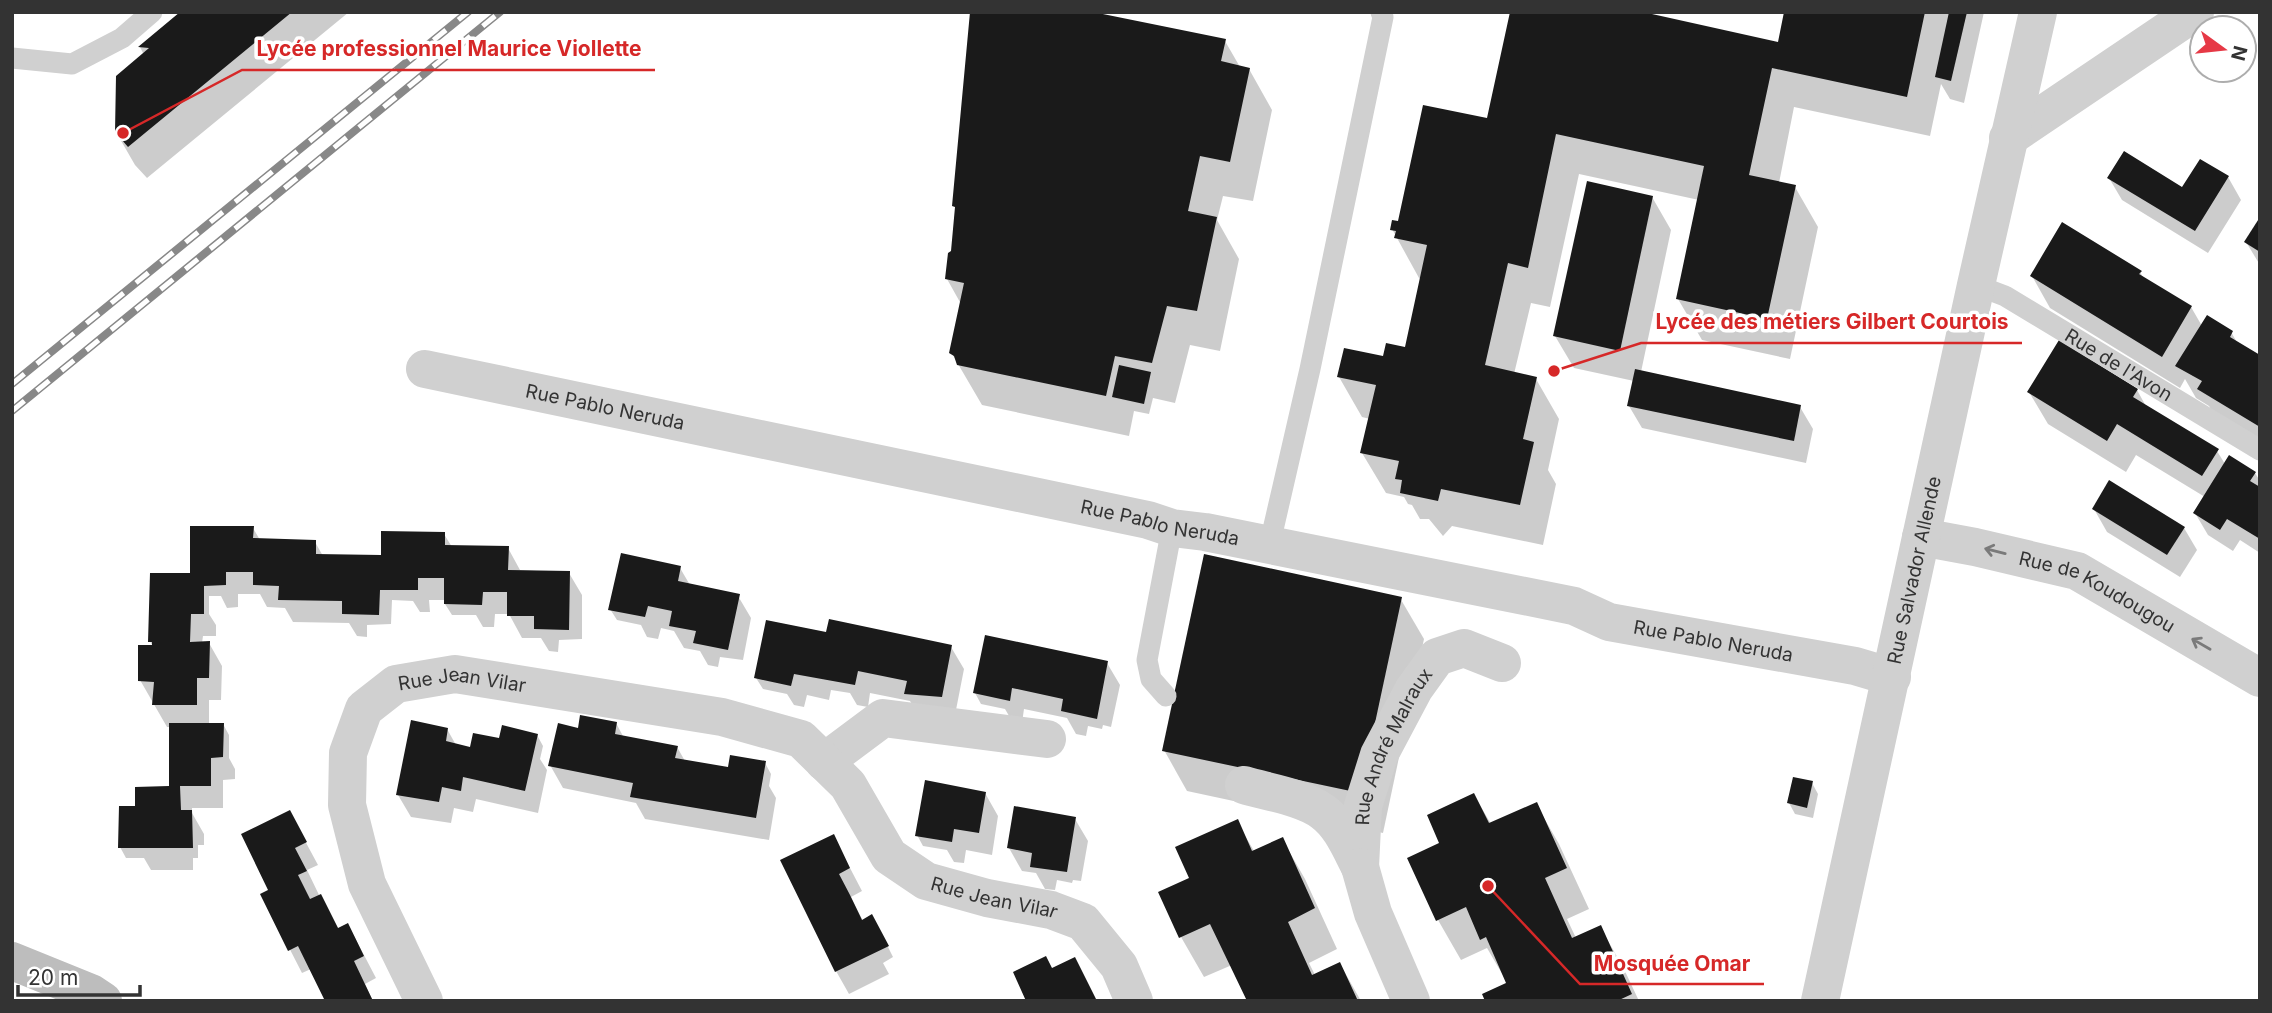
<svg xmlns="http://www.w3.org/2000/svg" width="2272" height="1013" font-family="Inter,sans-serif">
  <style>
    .shadow { fill: #0003 }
    .building { fill: #1a1a1a }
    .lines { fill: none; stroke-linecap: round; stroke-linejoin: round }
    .lane { stroke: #d0d0d0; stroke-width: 21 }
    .street { stroke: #d0d0d0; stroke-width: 38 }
    .secondary { stroke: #bdbdbd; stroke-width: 38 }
    .rail-casing { stroke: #888; stroke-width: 8 }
    .rail { stroke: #fff; stroke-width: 5; stroke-dasharray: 16; stroke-linecap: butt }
    .oneway { stroke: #7a7a7a }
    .labels { text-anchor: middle; stroke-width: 7; stroke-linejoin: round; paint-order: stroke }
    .street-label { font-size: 19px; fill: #333; stroke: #fff }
    .leader { fill: none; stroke: #d62828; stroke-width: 2.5 }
    .callout-dot { fill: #d62828; stroke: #fff; stroke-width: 2.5 }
    .callout-label { font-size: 21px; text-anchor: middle; font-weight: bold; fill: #d62828; stroke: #fff; stroke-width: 7; stroke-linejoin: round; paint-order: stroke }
  </style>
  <rect width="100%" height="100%" fill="#fff"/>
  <g class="shadow">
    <path d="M182,12H349L147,178L135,165L116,132L144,55L140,47Z"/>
    <path d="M1786,12H1984L1964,103L1950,99L1941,84L1930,136L1794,107L1779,183L1795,187L1818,227L1790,359L1702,340L1678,299L1699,200L1579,174L1550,307L1531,303L1514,374L1536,379L1559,419L1548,470L1556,484L1543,545L1452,526L1443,536L1429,519H1420L1412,505L1408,504L1404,497L1386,493L1362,453L1370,419L1362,417L1339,377L1382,357L1406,352L1421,279L1419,278L1392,229L1489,120L1779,44Z"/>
    <path d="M1225,41L1240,67L1249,69L1272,110L1253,201L1223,196L1217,220L1239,259L1220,351L1190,345L1175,403L1153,398L1149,414L1134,411L1129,436L982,405L951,352L961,304L947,279L953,252L957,210L954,205Z"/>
    <path d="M2228,177L2241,200L2208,253L2122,200L2109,178L2183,189Z"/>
    <path d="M1652,197L1671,230L1641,372L1800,407L1813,429L1806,463L1642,428L1629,406L1634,381L1574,368L1555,336Z"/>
    <path d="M2260,221V265L2246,242Z"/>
    <path d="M2140,272L2144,279L2191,307L2202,326L2231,332L2238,344L2260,357V446L2218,421L2209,406L2196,398L2185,379L2180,388L2050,308L2032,276Z"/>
    <path d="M2137,390L2147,408L2217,451L2225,464L2255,473L2260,481V553L2240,540L2233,551L2208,535L2195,513L2205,497L2136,455L2126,472L2048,424L2029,392Z"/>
    <path d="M2094,509L2184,528L2197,550L2180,577L2107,532Z"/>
    <path d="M253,528L260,540L315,542L323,556L382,557L444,534L452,547L508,548L520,570L569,573L582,595V639L559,640L558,652L549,651L541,638H522L509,614H495L494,627H483L476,615H452L445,604V600H429L430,612H420L413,601L392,600L391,624L367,625V637L357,636L349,623L293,622L285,608L267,607L260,594H238V607L227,608L221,596H209V614L216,625V636H203L202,643H209L222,666L221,700H209V724H223L229,735V758L235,769V779L223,780V808H192V813L204,834V845H198V858H193V870H151L144,858H126L120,847L134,808L171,788L170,727H167L140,680L153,647L150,641L189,575Z"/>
    <path d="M680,568L690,585L738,596L751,618L743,660L720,657L718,667L708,665L700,651L684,648L674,631L661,628L658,639L647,637L641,625L617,620L610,609Z"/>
    <path d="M1400,598L1424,639L1383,833L1187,791L1164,750Z"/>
    <path d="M827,634L951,647L964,669L956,710L919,716L910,701L870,693L868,707L857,705L850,693L831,690L829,700L807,695L804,707L794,705L787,694L763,689L756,678Z"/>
    <path d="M1107,663L1120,685L1111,727L1103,725L1102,729L1088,726L1086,736L1076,734L1067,718L1024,709L1022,723L1012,721L1005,709L981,704L975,693Z"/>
    <path d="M616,723L624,738L677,747L685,761L729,769L765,763L771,774L769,786L776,798L769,840L645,819L636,803L563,788L550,765L579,729Z"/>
    <path d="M447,729L456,745L472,749L500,740L537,735L543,746L540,759L547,770L538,813L476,799L473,812L454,808L451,823L411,817L398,795Z"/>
    <path d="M1812,783L1818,794L1813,818L1795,814L1789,803Z"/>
    <path d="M985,793L998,816L992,855L966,850L964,863L954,862L947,850L923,846L917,835Z"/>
    <path d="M1474,795L1491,824L1536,804L1559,844L1589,909L1567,919L1576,938L1600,927L1623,967L1639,1001H1487L1508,984L1487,948L1461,960L1438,920L1442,843Z"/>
    <path d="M290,813L318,865L307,870L320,897L339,930L354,936L376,978L365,984L373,1001H327L311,969L302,973L262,895L270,891Z"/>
    <path d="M1075,819L1088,841L1081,881L1073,880L1072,883L1057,880L1055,890L1045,889L1036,873L1022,871L1009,848Z"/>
    <path d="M1237,822L1254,851L1282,839L1305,879L1337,949L1309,963L1315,975L1340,964L1361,1001H1248L1232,965L1204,977L1181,937L1191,878Z"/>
    <path d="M839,847L862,891L851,897L863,921L884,939L893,957L883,963L889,974L849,994L836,971Z"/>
    <path d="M952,999L953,1001H918L940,999Z"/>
  </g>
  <g class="building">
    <path d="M180,12H292L128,147L115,132L116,76L149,48L138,47Z"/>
    <path d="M970,12H1093L1226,39L1221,61L1250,68L1230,162L1200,156L1188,211L1217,217L1197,311L1167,306L1152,363L1115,356L1106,396L957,365L954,356L949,353L964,283L945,279L948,253L951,251L955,207L952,206Z"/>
    <path d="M1510,12H1643L1778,42L1784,12H1925L1907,97L1772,68L1749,175L1796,185L1767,319L1676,299L1704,166L1556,134L1528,268L1508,263L1485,365L1537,377L1523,439L1534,442L1520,505L1441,489L1438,501L1400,493L1402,480L1395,479L1399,461L1360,453L1376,385L1337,377L1344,348L1383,356L1386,343L1405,347L1427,245L1394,238L1396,231L1390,230L1392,220L1398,221L1423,105L1487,118Z"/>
    <path d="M1949,12H1967L1951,81L1935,77Z"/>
    <path d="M2124,151L2182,187L2200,159L2229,176L2195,231L2107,178Z"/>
    <path d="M1587,181L1653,196L1620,351L1553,336Z"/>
    <path d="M2260,217V252L2244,242Z"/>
    <path d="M2062,222L2142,271L2139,274L2192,306L2162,357L2030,276Z"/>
    <path d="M2207,315L2233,331L2230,337L2260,355V427L2197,389L2202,381L2175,366Z"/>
    <path d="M2059,340L2138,389L2133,397L2219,449L2202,476L2117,424L2107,441L2027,392Z"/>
    <path d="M1119,365L1151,372L1144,404L1112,397Z"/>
    <path d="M1635,369L1801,405L1794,441L1627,406Z"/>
    <path d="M2229,455L2256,472L2250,481L2260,487V539L2227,519L2220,530L2193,513Z"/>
    <path d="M2109,480L2185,527L2167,555L2092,509Z"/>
    <path d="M190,526H254L253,538L316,540V554L381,555V531L445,532V545L509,546L508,570L570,571L569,630L534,629V616H507V592H483L482,605L444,604V578H418V590H380L379,615L342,614V601L278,600L279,586L253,585V572H226V585L204,586V614H191L190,642L210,641L209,678H197V705H152L154,682L138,681V645H152V642H148L150,573H190Z"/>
    <path d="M621,553L681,566L678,581L740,594L728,650L693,643L696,631L669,626L672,611L648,606L645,617L608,610Z"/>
    <path d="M1204,554L1402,597L1360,793L1162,751Z"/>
    <path d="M829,619L952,645L942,697L904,694L907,681L858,671L855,685L794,674L791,686L754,678L766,620L826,632Z"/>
    <path d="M985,635L1108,661L1097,719L1061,711L1063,699L1012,688L1010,701L973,693Z"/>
    <path d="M580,715L617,722L615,734L678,746L675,758L728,767L730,755L766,761L756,818L630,797L633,783L548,766L558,723L578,728Z"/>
    <path d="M411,720L448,728L446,741L470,747L473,733L499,738L502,725L538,734L525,791L463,777L461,791L442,787L439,802L396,795Z"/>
    <path d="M169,723H224L223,757L211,758V786H180L181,810H192L193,848H118L119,806H135V787L169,786Z"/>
    <path d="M1793,777L1813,781L1807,808L1787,803Z"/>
    <path d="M925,780L986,792L979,833L954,829L952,842L915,836Z"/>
    <path d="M1474,793L1489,823L1537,802L1567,868L1545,878L1572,938L1601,925L1632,994L1617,1001H1485L1482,994L1506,983L1486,937L1480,940L1466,907L1436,921L1407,858L1439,843L1427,815Z"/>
    <path d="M1014,806L1076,817L1067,872L1030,867L1032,853L1007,848Z"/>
    <path d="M290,810L307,842L295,848L307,871L298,875L310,899L321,894L338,928L348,923L364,956L354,961L373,1001H325L298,946L288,951L260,894L268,890L241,834Z"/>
    <path d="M1238,819L1252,851L1283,837L1315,908L1288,922L1312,975L1340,962L1358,1001H1247L1210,924L1179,938L1158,892L1189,878L1175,847Z"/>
    <path d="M834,834L850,868L839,874L850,895L862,920L872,914L889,946L835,972L780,860Z"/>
    <path d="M1046,956L1052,968L1075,957L1097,1001H1026L1013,972Z"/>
  </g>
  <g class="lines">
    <g class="lane">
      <path d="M12,58L72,64L122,38L152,12"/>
      <path id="s1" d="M1976,285L2005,296L2260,450"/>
      <path d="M1269,547L1310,369L1383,17L1381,12"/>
      <path d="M1166,696L1151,679L1147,660L1172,528"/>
    </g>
    <g class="street">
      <path d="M2008,138L2195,12"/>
      <path id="s2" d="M425,369L1148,520L1172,528L1205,532L1574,606L1609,622L1855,666L1892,677"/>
      <path id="s3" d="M1921,537L1975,547L2077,571L2260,678"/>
      <path d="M824,762L883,718L1047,739"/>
      <path id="s4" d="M1244,785C1267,792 1303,797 1323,812C1341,825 1350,848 1360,867L1363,806L1379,755L1414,689L1437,657L1464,648L1502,663"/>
      <path d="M1360,867L1373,913L1411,1001"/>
      <path id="s5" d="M424,1001L367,884L347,805L348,753L364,709L396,684L455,674L722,717L801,739L848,785L889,856L926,881L987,898L1051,910L1083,922L1119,966L1134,1001"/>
      <path id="s6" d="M1820,1001L1976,285L2038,12"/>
    </g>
    <path class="secondary" d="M12,961L91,993L103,1001"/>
    <defs>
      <g id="rail">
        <path d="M12,384L468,12"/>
        <path d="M12,411L500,12"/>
      </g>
    </defs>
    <use href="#rail" class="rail-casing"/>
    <use href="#rail" class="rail"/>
  </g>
  <defs><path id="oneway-shaft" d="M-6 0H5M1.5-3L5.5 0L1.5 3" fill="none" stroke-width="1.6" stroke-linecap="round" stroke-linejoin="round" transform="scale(1.75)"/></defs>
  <g class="oneway">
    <use href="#oneway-shaft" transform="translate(1995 551) rotate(-166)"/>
    <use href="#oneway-shaft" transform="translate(2201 644) rotate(-150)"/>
  </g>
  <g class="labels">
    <g class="street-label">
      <text dy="7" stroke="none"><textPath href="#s1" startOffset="164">Rue de l'Avon</textPath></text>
      <text dy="7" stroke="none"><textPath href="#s2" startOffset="184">Rue Pablo Neruda</textPath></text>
      <text dy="7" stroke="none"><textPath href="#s2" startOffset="751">Rue Pablo Neruda</textPath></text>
      <text dy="7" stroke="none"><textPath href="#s6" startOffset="441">Rue Salvador Allende</textPath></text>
      <text dy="7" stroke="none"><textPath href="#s3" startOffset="186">Rue de Koudougou</textPath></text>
      <text dy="7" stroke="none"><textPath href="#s2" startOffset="1318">Rue Pablo Neruda</textPath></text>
      <text dy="7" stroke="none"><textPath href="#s5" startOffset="418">Rue Jean Vilar</textPath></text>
      <text dy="7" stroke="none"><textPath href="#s4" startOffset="278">Rue André Malraux</textPath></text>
      <text dy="7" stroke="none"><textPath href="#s5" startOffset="1026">Rue Jean Vilar</textPath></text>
    </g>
  </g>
  <path class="leader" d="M123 133L242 70H655M1554 371L1641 343H2022M1488 886L1580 984H1764"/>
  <g class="callout-dot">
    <circle cx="123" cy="133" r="7"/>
    <circle cx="1554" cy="371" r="7"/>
    <circle cx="1488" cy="886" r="7"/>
  </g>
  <g class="callout-label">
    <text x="449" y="56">Lycée professionnel Maurice Viollette</text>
    <text x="1832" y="329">Lycée des métiers Gilbert Courtois</text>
    <text x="1672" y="971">Mosquée Omar</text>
  </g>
  <rect width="2272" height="1013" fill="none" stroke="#333333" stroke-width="28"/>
  <g transform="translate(2223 49) rotate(105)"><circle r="33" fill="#ffffff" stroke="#adadad" stroke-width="2"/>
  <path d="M0-5L12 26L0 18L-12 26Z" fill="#e63946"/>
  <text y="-10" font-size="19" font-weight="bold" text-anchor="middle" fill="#333333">N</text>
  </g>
  <path d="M18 985v10h122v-10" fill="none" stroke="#333333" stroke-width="3.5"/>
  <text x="28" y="985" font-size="21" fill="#333333" stroke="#ffffff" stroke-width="5" paint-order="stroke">20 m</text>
</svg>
